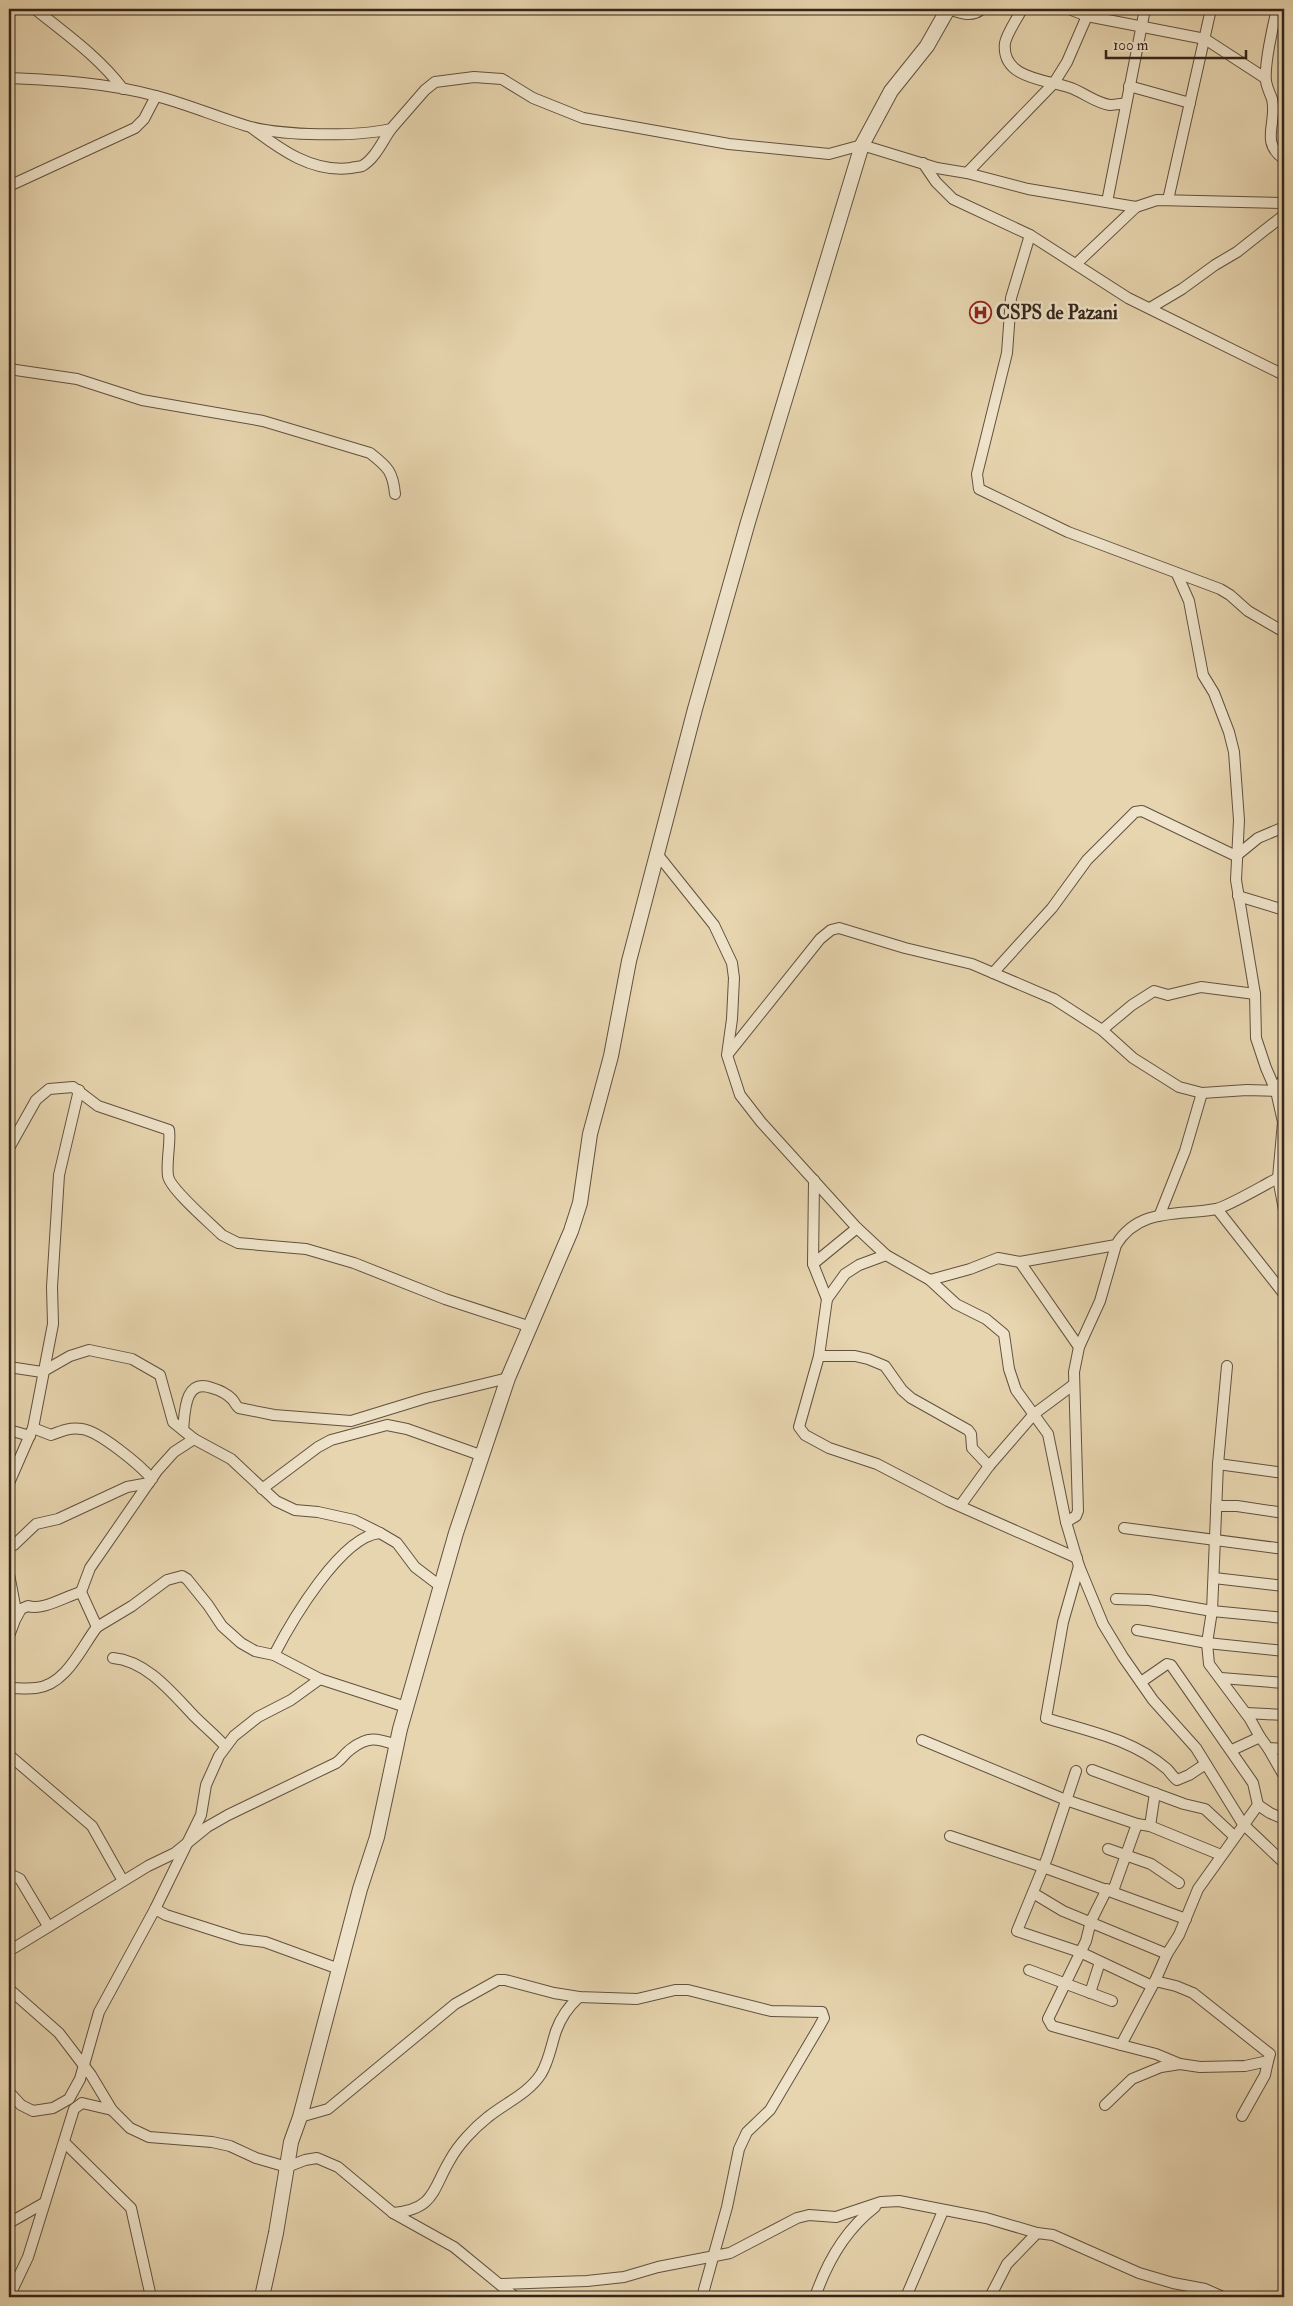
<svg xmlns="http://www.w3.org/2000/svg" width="1293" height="2306" font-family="'IM FELL Double Pica',serif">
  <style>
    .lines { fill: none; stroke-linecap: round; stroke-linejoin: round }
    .minor-casing { stroke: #61513f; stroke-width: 12 }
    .tertiary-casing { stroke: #61513f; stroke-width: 16 }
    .minor { stroke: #efe4cb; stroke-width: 10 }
    .tertiary { stroke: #efe4cb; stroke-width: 14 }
    .labels { text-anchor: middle; stroke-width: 5; stroke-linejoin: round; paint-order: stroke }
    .poi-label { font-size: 19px; font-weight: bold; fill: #34251a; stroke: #efe4cb; text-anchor: start }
  </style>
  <rect width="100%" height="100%" fill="#e7d5af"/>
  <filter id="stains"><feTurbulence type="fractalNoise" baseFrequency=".004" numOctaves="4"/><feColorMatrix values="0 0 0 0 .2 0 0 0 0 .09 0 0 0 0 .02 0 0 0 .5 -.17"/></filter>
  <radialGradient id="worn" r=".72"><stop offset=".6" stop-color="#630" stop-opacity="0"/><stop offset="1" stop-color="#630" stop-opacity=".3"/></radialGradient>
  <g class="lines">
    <defs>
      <g id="minor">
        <path d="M35,9C66,34 99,57 123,89"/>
        <path d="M948,9C961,13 971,18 982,9"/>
        <path d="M1022,9C1017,19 1007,33 1005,43C1001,78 1045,80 1068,87C1082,91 1095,103 1110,105C1115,105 1121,103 1126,104"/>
        <path d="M1069,9L1087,16L1205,39L1265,78"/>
        <path d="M1277,9C1273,25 1264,66 1266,81C1267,88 1270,93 1272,99C1278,122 1259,142 1284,159"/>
        <path d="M9,78C57,80 109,83 156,96C187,104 217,117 247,126C283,136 355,137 391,129L425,90L435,82L474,77L502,79L533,98L583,118L729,144L829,154L862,145L937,168L967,173L1028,189L1136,207L1157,200L1284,203"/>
        <path d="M1129,86L1190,103"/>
        <path d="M252,128C281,150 313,173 351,168C354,167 359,167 362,166C375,159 383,140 391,129"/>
        <path d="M923,163L936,182L953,199L1030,235L1128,298L1284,375"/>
        <path d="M967,173L1054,83L1067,62L1087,16"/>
        <path d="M9,186L135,128L144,119L156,96"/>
        <path d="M1168,200L1211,9"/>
        <path d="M1107,202L1145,9"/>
        <path d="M1030,235L1011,298L1007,353L977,474L979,489L1068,532L1220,589L1230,595L1248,611L1284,632"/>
        <path d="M1076,264L1136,207"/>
        <path d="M1150,308L1182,289L1215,265L1237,252L1284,215"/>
        <path d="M9,369L77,379L142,400L263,421L370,453C388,467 393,472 395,494"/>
        <path d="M658,855L714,925L732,963L734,978L732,1019L727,1055L740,1095L761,1122L857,1228L886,1255L930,1280L956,1304L986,1319L1004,1334L1009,1369L1016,1390L1048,1434L1066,1522L1079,1566L1103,1624L1123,1657L1153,1700L1196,1748L1243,1824L1284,1863"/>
        <path d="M1238,896L1284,910"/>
        <path d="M993,973L1052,908L1087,860L1135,812L1142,811L1236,856L1258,838L1284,827"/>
        <path d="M1102,1030L1132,1005L1154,991L1168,995L1201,987L1255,994"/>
        <path d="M728,1054L820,939L831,930L839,928L905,948L972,964L1054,999L1102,1030L1133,1058L1179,1087L1202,1093L1247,1090L1276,1091L1266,1068L1256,1038L1255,994L1236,880L1239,820L1234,752L1229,732L1214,693L1203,675L1189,601L1177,574"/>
        <path d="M1284,1078L1276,1091L1283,1122L1278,1178L1284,1210"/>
        <path d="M9,1148L36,1100L49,1089L73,1087L98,1106L169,1130C171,1142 166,1161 168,1176C170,1189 211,1224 222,1235L238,1243L306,1249L354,1263L445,1299L531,1327"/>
        <path d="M814,1180L813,1264L827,1299"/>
        <path d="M1217,1209L1284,1294"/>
        <path d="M1160,1214L1185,1151L1202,1093"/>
        <path d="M886,1255L859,1265L845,1274L827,1299L819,1356L799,1427L805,1435L829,1448L877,1464L948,1501L1077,1558"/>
        <path d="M1020,1262L1079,1347"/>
        <path d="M813,1264L857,1228"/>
        <path d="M930,1280L970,1269L998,1258L1020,1262L1116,1245C1139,1207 1179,1216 1216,1209C1229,1206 1264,1185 1278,1178"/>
        <path d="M819,1356H855L868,1359L885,1366L902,1390L911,1398L968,1430L971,1434L972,1448L989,1466"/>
        <path d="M1227,1366L1218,1464L1212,1611L1207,1643L1209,1664L1250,1719L1260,1737"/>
        <path d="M9,1367L42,1372L70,1356L89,1350L132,1359L160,1375L173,1422L194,1439L231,1459L276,1501L295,1510L318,1512L354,1520L380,1533L397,1543L415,1567L440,1586"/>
        <path d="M33,1428L51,1435C61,1431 70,1427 82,1429C99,1431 140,1465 152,1479"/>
        <path d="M9,1430L30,1436"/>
        <path d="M183,1430C185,1412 184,1378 212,1388C219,1390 227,1394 232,1399C235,1402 235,1405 239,1408L274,1415L351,1421L426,1398L508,1378"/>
        <path d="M194,1439L174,1452L157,1471L90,1568L81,1592L97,1627L132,1606L167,1580L182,1576L187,1579L208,1605L222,1626L241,1643L255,1651L274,1655L320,1679"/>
        <path d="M1218,1464L1284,1473"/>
        <path d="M9,1483L33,1428L53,1324L52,1287L59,1175L79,1090"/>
        <path d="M262,1489L318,1447L331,1440L387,1425L407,1429L483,1456"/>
        <path d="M960,1506L989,1466L1034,1414L1073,1385"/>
        <path d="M1216,1506H1237L1284,1513"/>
        <path d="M1066,1522L1076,1516L1078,1511L1074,1372L1079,1347L1100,1301L1116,1245"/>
        <path d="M1124,1528L1284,1549"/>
        <path d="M9,1546L14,1545L36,1524L58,1519L127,1487L149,1483"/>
        <path d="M1079,1566L1063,1622L1046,1718C1087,1731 1133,1739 1167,1769C1170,1772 1173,1777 1177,1780L1189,1775L1204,1765"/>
        <path d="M9,1574L17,1616"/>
        <path d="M1214,1578L1284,1586"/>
        <path d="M1116,1599L1149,1600L1212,1611L1284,1618"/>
        <path d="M1137,1630L1207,1643L1284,1651"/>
        <path d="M9,1636L15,1620L21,1609L28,1606C42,1611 64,1597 81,1592"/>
        <path d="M274,1655C291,1622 341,1536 380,1533"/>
        <path d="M113,1658C147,1661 172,1693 194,1716C204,1726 215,1735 225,1746"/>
        <path d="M1221,1678L1284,1683"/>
        <path d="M1141,1682L1167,1664L1171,1665L1253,1783L1258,1805"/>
        <path d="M9,1688C18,1688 27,1689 36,1688C66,1685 81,1648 97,1627"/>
        <path d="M1246,1713L1284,1715"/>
        <path d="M922,1740L1066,1800L1137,1824L1150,1826L1221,1855"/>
        <path d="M1268,1748L1284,1776"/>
        <path d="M1232,1750L1260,1737L1268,1748L1284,1749"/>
        <path d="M9,1755L92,1826L123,1881"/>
        <path d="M1092,1770L1184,1804L1205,1809L1234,1836"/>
        <path d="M1076,1771L1047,1858L1017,1931L1080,1952L1152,1986"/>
        <path d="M1150,1826L1155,1793"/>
        <path d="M950,1836L1043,1867L1186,1919"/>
        <path d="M1108,1849L1151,1864L1179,1883"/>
        <path d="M9,1877L14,1876L20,1879L48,1926"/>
        <path d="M1107,1889L1091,1921L1086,1941L1048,2019L1052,2026L1121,2045"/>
        <path d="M1113,1891L1137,1824"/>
        <path d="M1033,1893L1063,1911L1167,1954"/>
        <path d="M155,1909L166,1915L241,1939L265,1942L339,1969"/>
        <path d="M9,1951L148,1866L175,1853L207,1827L228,1815L336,1763C342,1759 345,1753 351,1749C369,1735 378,1739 397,1745"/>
        <path d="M1029,1970L1112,2001"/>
        <path d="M9,1989L59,2033L91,2075L112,2110L130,2128L149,2137L212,2142L230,2146L256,2158L287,2167L305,2160L317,2158L338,2167L393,2213L454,2247L515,2297"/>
        <path d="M1090,1993L1100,1962"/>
        <path d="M1180,2064L1156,2054L1121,2045L1155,1981L1167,1954L1179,1935L1198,1889L1258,1805L1270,1813L1284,1819"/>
        <path d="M9,2092L21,2105L33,2111L53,2108L69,2099L80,2079L99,2012L155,1909L201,1815L206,1785L219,1756L234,1736L258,1717L291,1700L320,1679L406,1707"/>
        <path d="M1105,2105L1132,2079L1161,2067L1180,2064L1200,2067L1245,2066L1268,2061L1270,2054L1193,1993L1176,1986L1155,1981"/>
        <path d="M1242,2116L1265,2075L1268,2061"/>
        <path d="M300,2117L328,2109L455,2004L498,1980H505L554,1993L579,1997L637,1999L675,1990H688L771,2011L822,2012L824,2018L819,2027L770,2110L747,2132L739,2149L727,2207L702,2297"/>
        <path d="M64,2142L131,2208L151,2297"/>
        <path d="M393,2213C435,2209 432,2190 450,2160C458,2145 474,2128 488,2117C505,2103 528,2094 541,2074C549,2061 551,2046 556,2031C561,2017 568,2007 579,1997"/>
        <path d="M9,2223L44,2203"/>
        <path d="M501,2284L587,2281L624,2277L658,2267L730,2253L797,2218L809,2215L836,2217L881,2202L899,2201L986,2218L1037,2233L1053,2235L1139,2273L1173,2283L1205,2289L1223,2297"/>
        <path d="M9,2297L28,2257L74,2109L82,2103L112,2110"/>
        <path d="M815,2297C827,2262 845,2230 875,2207"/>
        <path d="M906,2297L943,2211"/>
        <path d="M990,2297L1007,2264L1037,2233"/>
      </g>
      <path id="tertiary" d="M262,2297L276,2233L291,2142L300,2117L360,1889L377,1837L400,1729L456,1533L508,1378L571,1231L580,1203L590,1134L611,1056L629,961L695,709L748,522L862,145L891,91L927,46L948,9"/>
    </defs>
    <use href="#minor" class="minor-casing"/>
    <use href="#tertiary" class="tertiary-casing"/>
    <use href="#minor" class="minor"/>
    <use href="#tertiary" class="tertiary"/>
  </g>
  <defs>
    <symbol id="hospital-ring" viewBox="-11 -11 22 22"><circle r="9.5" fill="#efe4cb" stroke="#8f2418" stroke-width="1.5"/><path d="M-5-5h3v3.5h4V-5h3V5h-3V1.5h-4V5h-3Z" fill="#8f2418"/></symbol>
  </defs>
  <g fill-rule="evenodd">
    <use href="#hospital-ring" x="968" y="300" width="25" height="25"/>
  </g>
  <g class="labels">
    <g class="poi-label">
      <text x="996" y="319">CSPS de Pazani</text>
    </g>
  </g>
  <rect width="1293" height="2306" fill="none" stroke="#e7d5af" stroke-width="30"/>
  <rect x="10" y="10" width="1273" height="2286" fill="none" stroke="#34251a" stroke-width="2.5"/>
  <rect x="15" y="15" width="1263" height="2276" fill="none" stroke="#34251a"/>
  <path d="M1106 50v8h140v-8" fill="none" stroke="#34251a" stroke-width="2.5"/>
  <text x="1113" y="50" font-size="15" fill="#34251a" stroke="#efe4cb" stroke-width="4" paint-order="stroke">100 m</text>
  <rect width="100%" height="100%" filter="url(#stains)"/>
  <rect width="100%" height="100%" fill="url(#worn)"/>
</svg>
